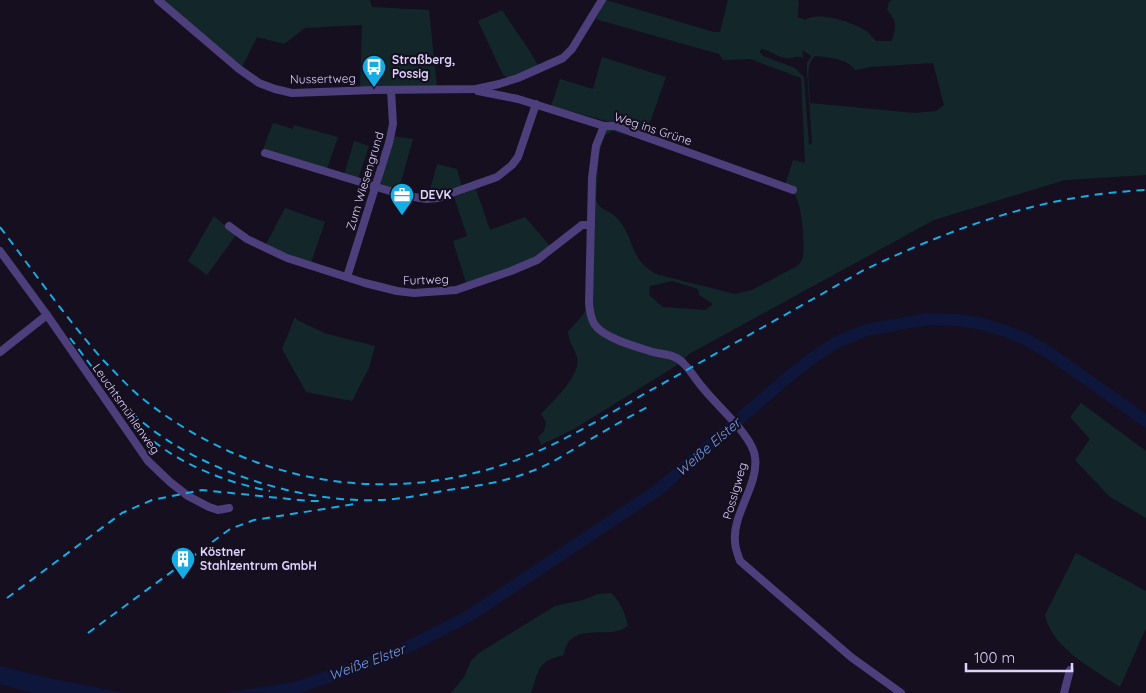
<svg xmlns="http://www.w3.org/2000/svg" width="1146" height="693" font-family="Quicksand,sans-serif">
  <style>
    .green { fill: #13272a; fill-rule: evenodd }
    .water { fill: #0e173b }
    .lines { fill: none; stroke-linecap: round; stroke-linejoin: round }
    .river { stroke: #0e173b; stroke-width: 12 }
    .minor { stroke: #4c3f7b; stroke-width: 8 }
    .rail { stroke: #16ace4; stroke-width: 2; stroke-dasharray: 8 6; stroke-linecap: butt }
    .labels { text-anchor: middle; stroke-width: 4.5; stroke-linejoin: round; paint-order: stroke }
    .poi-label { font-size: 12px; font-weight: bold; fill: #ded3fb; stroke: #150f20; text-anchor: start }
    .street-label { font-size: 12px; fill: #ded3fb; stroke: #150f20 }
    .water-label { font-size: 14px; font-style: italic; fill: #6b9cf1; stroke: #150f20 }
  </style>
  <rect width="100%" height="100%" fill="#150f20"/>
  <g class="green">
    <path d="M163,0H370L372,7L429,10L437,87L407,88L360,87L362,25L305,28L284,44L257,37L242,67Z"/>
    <path d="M606,0L714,32H720L728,0H798C800,6 797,11 798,17L805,20C819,10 855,23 868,32C871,35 873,38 876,41H892C896,25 898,23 887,10L889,2L891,0H1146V175L1065,180L934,220L689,354L679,364L574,429L541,445L538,437L544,431L546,422L541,414C553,401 582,375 577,357C574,347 569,343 568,332C574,324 581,319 585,311L599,145L606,130L609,128L785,185L793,160L805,163L801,78L750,59L723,60L719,54L602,21L596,19ZM761,49C770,50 777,57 786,58C792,59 796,55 803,58L802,50L811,56L807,63V72L812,143L809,145L804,77L795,68L763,56L760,52ZM815,56C828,57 848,59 855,70L870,67L933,63L944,105L936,111L915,113L810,103C810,89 804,65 815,56ZM613,131L640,139L794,194C802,202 805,244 803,256C802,261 800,263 797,266L752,290L735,294L659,275C628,262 636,237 616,217C608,209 601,212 596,200L599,153L605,135ZM672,281L698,289L699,295L713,304L705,310L663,307L649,295L650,286Z"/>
    <path d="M502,10L531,53L538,65L510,79L503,75L478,21Z"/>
    <path d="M602,57L666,77L646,134L628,127L551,106L560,79L593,89Z"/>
    <path d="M273,123L293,129L294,125L338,137L327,169L263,149Z"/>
    <path d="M393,136L413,139L398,192L383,187L381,182Z"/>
    <path d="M354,141L369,146L358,179L344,175Z"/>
    <path d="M437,164L457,169L462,187L428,197Z"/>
    <path d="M476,189L490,230L525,217L551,247L533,261L466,283L453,241L467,236L454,197Z"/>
    <path d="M285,208L325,222L311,263L283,254L265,246Z"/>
    <path d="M214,216L236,235L207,275L188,261Z"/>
    <path d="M295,317L297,320L327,334L375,346L369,368L352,401L306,392L282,349Z"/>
    <path d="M1081,403L1146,451V518L1110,497L1075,460L1090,439L1070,417Z"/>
    <path d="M1076,553L1146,591V628L1120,687C1093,669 1052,648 1045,615Z"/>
    <path d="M611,593C621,602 624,612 628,625C614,642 569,618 564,655C538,660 539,670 531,693H451L464,677L471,661L479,653L555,606L583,600L598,594Z"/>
  </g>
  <g class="water">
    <path d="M0,666L53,679L124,693H32L0,684Z"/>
    <path d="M300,681L309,683L305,692L224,693Z"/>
  </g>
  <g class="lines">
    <path class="river" d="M270,693L293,689L394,654L469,616L658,490L788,377L814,357L835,343L866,330L928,319L957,320L978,323L1003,330L1025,339L1048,352L1146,421"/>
    <g class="minor">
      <path d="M158,0L239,69L259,83L275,89L292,93L374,90L476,89L499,84L518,78L563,58L572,49L602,0"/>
      <path d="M478,91L518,99L604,126H615L793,190"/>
      <path d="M604,126L596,146L592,178L589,303C590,310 590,318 595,325C604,338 637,347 653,352C664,355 676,354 684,364C691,371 696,380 703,388C717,406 753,436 755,457C759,485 732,514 735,542C735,548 738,555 740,561L851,657L901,693"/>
      <path d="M265,153L403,195L426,199L438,198L497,177L512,165L518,157L536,104"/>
      <path d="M229,226L247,239L287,258L365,283L397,291L414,293L456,290L511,271L537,260L582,225H591"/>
      <path d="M0,251L47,315L148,461L170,482L188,496L209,507L218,510L229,508"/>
      <path d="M347,277L389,143L393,124L391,90"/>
      <path d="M0,352L47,315"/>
      <path d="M1064,693L1070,670"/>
    </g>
    <g class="rail">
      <path d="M0,227C34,272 66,318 103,360C116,373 129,388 143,399C244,479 375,506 499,466C557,448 609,413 662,384C729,346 796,309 862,271C954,227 1043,195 1146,190"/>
      <path d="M70,338C92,366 113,398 141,421C203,472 300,503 381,500C403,499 426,494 448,490C476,486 506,482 532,471C549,465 564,455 579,446C603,432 627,418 651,405"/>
      <path d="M124,412C160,457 215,480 270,491"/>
      <path d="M7,598L122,513L152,500L202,490L309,501H323"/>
      <path d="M88,633L230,529L254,520L355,504"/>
    </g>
  </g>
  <defs>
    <symbol id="bus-pin" viewBox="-11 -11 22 30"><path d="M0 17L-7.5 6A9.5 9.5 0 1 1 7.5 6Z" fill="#16ace4" stroke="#150f20"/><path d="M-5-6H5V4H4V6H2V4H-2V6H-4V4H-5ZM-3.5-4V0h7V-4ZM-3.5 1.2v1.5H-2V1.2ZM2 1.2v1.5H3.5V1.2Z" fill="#fff"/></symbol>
    <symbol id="office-pin" viewBox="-11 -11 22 30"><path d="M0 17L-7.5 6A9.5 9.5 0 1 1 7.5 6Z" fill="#16ace4" stroke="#150f20"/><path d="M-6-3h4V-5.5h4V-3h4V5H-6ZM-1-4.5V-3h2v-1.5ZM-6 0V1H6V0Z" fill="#fff"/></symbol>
    <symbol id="building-pin" viewBox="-11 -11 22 30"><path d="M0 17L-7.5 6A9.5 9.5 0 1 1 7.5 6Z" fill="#16ace4" stroke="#150f20"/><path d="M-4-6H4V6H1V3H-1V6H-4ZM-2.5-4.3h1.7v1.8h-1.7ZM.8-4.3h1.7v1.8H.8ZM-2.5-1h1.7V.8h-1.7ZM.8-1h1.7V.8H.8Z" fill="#fff"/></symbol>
  </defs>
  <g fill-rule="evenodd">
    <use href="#bus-pin" x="360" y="53" width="28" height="38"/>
    <use href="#office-pin" x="388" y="181" width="28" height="38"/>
    <use href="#building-pin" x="169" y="545" width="28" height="38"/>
  </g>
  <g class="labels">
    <g class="poi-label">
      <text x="392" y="64">Straßberg,<tspan x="392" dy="14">Possig</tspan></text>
      <text x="420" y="199">DEVK</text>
      <text x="200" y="556">Köstner<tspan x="200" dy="14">Stahlzentrum GmbH</tspan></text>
    </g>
    <g class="street-label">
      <text transform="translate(323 79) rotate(-1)" y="4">Nussertweg</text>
      <text transform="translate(653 129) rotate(18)" y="4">Weg ins Grüne</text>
      <text transform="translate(365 181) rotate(-73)" y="4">Zum Wiesengrund</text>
      <text transform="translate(426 280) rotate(-2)" y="4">Furtweg</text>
      <text transform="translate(126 409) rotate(55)" y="4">Leuchtsmühlenweg</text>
      <text transform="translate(735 491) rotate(-74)" y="4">Possigweg</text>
    </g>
    <g class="water-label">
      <text transform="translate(708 447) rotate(-41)" y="5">Weiße Elster</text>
      <text transform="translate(367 662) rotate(-20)" y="5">Weiße Elster</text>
    </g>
  </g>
  <path d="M966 663v8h106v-8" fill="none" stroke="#ded3fb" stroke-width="2.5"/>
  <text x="974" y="663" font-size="15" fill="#ded3fb" stroke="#150f20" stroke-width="4" paint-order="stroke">100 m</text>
</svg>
